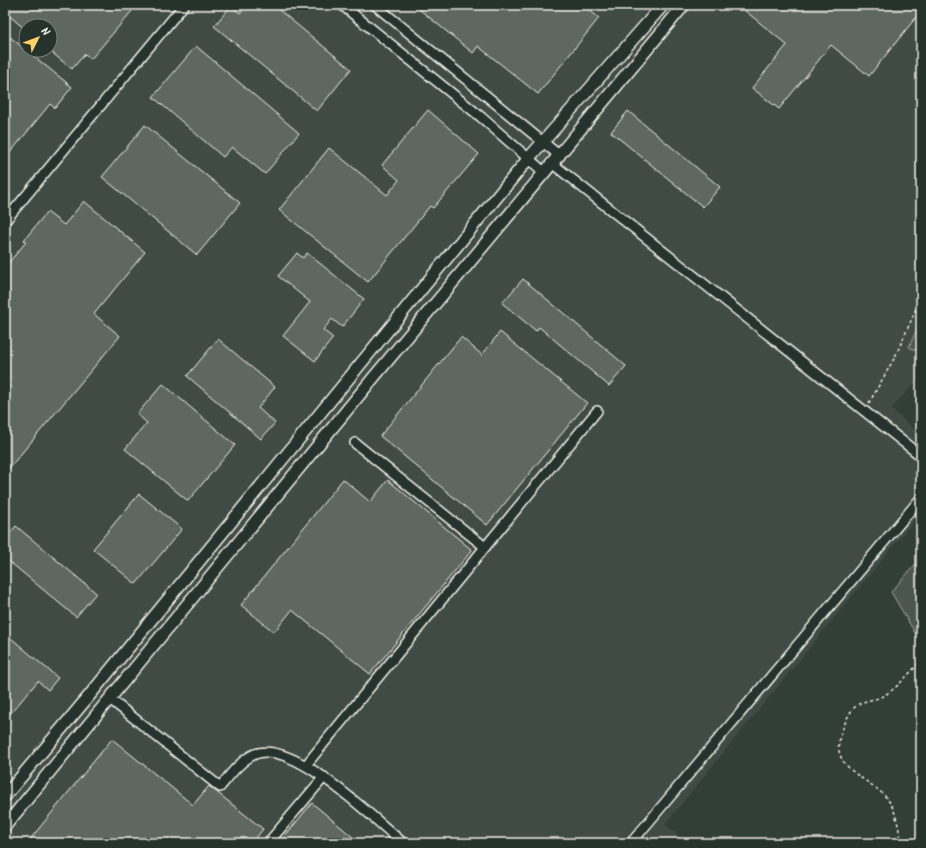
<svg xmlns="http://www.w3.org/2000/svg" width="926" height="848" font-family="Kalam,sans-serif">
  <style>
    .built { fill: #404b44; fill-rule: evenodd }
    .green { fill: #4c564f; stroke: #a0a49c }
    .building { fill: #5f6861; stroke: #f4f1e8 }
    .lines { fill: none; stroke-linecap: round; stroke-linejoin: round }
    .minor-casing { stroke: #f4f1e8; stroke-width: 12 }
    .tertiary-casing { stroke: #f4f1e8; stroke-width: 14 }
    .path { stroke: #f4f1e8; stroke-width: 1.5; stroke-dasharray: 3 3; stroke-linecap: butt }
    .minor { stroke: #26332d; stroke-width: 9 }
    .tertiary { stroke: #26332d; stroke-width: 11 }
  </style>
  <rect width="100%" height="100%" fill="#323e38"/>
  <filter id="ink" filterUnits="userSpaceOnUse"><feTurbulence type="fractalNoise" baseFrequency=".025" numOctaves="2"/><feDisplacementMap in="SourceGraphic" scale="8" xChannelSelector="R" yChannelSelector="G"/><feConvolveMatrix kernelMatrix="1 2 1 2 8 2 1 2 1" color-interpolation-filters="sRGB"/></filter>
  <g filter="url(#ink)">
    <path class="built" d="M5,5H921V377L891,409L921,435V512L665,824L687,843H5ZM26,26H50V50H26Z"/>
    <g class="green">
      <circle cx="544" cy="157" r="6"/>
      <path d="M921,320V353L909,347Z"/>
      <path d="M921,558V643L891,592Z"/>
    </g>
    <g class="building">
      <path d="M13,5H137L91,59L85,54L72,69L50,51V26H26V30L6,13Z"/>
      <path d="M247,5H273L351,69L317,111L214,26L231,6L240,13Z"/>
      <path d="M414,5H583L599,18L538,94L478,46L473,53Z"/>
      <path d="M738,5H921V11L869,76L831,45L779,109L752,88L787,45Z"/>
      <path d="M5,33L72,87L55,108L50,104L5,159Z"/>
      <path d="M196,46L299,133L265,174L232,147L223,157L153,97Z"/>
      <path d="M428,110L479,154L433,208L430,206L368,282L279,210L329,148L387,195L399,180L382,165Z"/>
      <path d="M628,111L720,187L703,207L611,132Z"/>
      <path d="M145,125L240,203L197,255L102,177Z"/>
      <path d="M84,201L145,252L94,314L120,336L5,473V267L26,242L24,240L47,212L64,225Z"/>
      <path d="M297,253L303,258L307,253L364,299L342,327L332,319L323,330L333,338L315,361L283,336L310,302L278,276Z"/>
      <path d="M523,279L626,366L609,386L539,327L536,331L502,303Z"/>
      <path d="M500,332L587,403L487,525L380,436L461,337L482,355Z"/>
      <path d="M218,339L275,387L258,408L275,423L261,439L187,376Z"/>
      <path d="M163,384L235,445L188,501L125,449L147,423L137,414Z"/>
      <path d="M343,479L370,502L388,480L472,550L370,674L292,610L274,632L241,605Z"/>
      <path d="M139,494L182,529L136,584L93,549Z"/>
      <path d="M16,526L96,593L76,617L5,558V539Z"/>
      <path d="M5,633L58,678L48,690L38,681L10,714L5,709Z"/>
      <path d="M112,739L193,805L209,786L263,829L252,843H27Z"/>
      <path d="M312,803L360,843H279Z"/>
    </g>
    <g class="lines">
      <defs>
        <g id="minor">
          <path d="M342,5L481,117L545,173"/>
          <path d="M375,5L560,156"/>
          <path d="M553,164L921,456"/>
          <path d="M5,221L184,5"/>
          <path d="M355,443L485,547"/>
          <path d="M110,699L220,787C230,775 241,760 255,754C294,739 374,819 403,843"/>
          <path d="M306,765L597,411"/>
          <path d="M268,843L324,777"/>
          <path d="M631,843L921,498"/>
        </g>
        <g id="tertiary">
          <path d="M5,796L89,696L528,159L663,5"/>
          <path d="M5,826L374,377L684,5"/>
        </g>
      </defs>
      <use href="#minor" class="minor-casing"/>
      <use href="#tertiary" class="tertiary-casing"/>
      <g class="path">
        <path d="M869,403L895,357L914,314L921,293"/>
        <path d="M901,843C898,826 897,809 884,795C862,774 826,766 843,728C846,721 849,712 855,707C863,699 874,701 883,696C898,688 909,673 921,661"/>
      </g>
      <use href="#minor" class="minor"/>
      <use href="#tertiary" class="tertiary"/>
    </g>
  </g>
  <rect width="926" height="848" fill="none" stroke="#26332d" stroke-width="20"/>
  <rect x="10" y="10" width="906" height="828" fill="none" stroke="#f4f1e8" stroke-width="1.5" filter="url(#ink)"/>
  <g transform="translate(38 38) rotate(48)"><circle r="19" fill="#26332d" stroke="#787f78"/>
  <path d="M0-3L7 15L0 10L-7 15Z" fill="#ffd166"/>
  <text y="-6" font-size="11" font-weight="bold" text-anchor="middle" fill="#f4f1e8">N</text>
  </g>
</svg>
